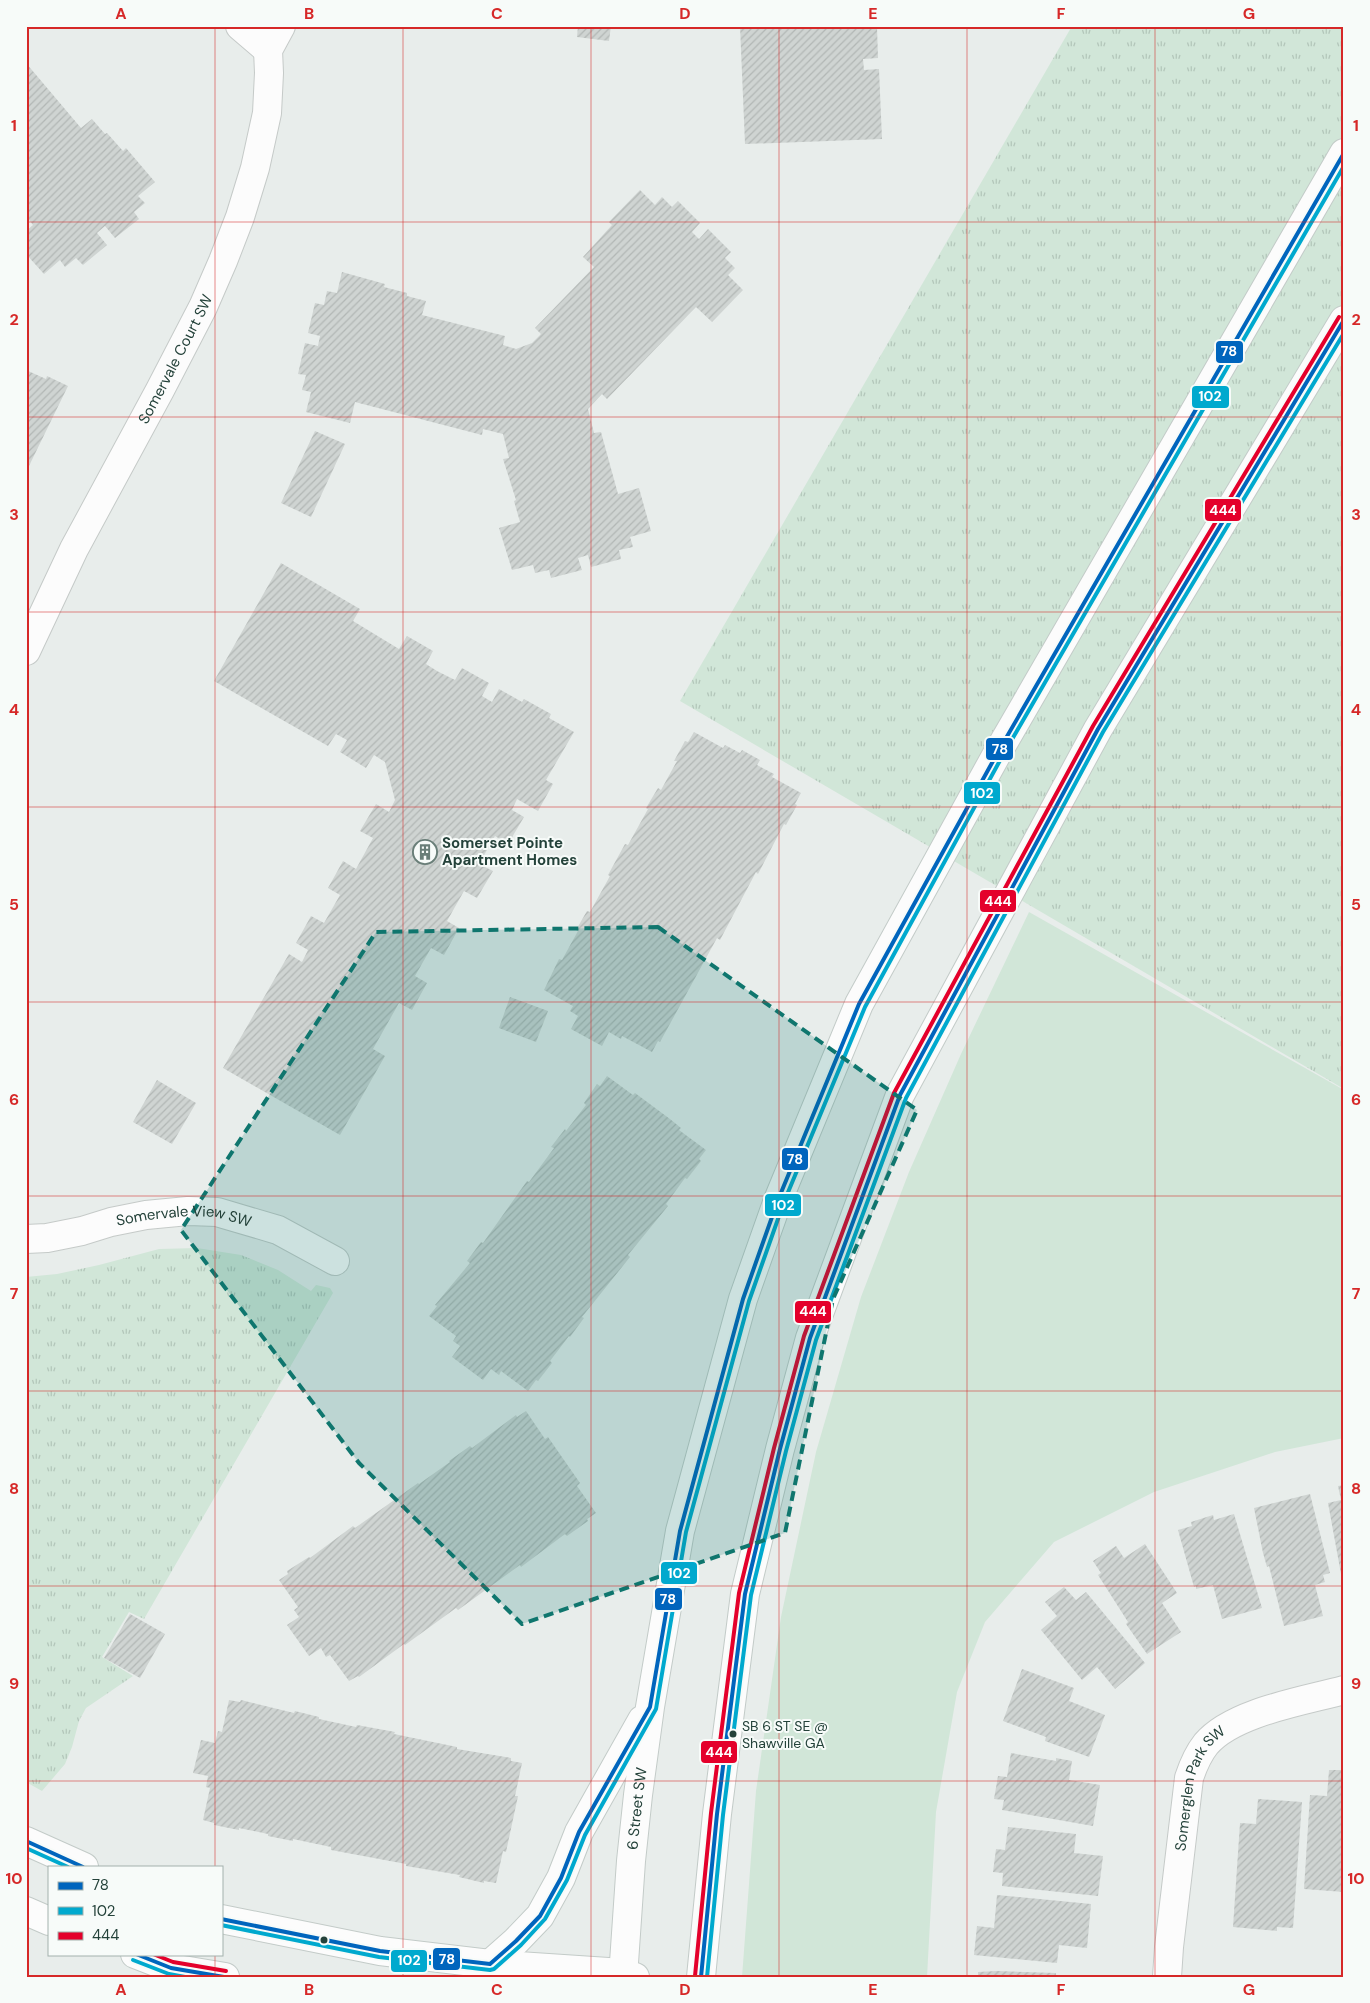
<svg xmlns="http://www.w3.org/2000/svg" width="1370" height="2003" font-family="'DM Sans',sans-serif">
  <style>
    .grass { fill: url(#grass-tufts) }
    .park { fill: #d1e6d8 }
    .building { fill: url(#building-hatch) }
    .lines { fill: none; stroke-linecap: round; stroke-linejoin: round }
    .street-casing { stroke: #c5cac8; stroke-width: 30 }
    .secondary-casing { stroke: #c3cbc8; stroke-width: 30 }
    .street { stroke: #fcfcfc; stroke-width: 28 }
    .secondary { stroke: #fcfcfc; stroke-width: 28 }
    .bus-1-casing { stroke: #f7fbf9; stroke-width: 8 }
    .bus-2-casing { stroke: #f7fbf9; stroke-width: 8 }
    .bus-3-casing { stroke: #f7fbf9; stroke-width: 8 }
    .bus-1 { stroke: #0065bd; stroke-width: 4 }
    .bus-2 { stroke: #00a9ce; stroke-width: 4 }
    .bus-3 { stroke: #e4002b; stroke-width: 4 }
    .marked { fill: #0f766e; fill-opacity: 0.2; stroke: #0f766e; stroke-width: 4; stroke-dasharray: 10 6; stroke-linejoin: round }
    .grid { fill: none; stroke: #d62828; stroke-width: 1; stroke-opacity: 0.55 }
    .bus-dot { fill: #24423a; stroke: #f7fbf9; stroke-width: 2 }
    .labels { text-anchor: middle; stroke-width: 4; stroke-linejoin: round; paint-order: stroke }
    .bus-label { font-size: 14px; fill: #24423a; stroke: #f7fbf9; text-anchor: start }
    .street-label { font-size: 15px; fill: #24423a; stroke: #f7fbf9 }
    .poi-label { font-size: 15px; font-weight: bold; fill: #24423a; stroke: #f7fbf9; text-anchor: start }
    .line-badge { stroke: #f7fbf9; stroke-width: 2 }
    .badge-label { font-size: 14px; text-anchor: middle; font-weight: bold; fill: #fff }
    .neatline { fill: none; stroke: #d62828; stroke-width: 2 }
    .grid-label { font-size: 16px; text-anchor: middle; font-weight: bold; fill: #d62828 }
  </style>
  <defs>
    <pattern id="grass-tufts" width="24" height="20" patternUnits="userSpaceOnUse" patternTransform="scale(1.25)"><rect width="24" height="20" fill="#d1e6d8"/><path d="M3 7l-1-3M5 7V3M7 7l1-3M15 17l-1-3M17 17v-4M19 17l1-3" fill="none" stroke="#b3c6ba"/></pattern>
    <pattern id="building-hatch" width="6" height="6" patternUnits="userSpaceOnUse" patternTransform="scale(1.25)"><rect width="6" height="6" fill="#cfd4d2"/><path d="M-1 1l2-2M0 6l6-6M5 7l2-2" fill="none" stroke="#b2b7b5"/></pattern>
  </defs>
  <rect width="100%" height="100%" fill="#e8edeb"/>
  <g class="grass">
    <path d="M1072,26H1344V1089L680,701Z"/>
    <path d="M197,1248L241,1255L278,1270L311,1291L316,1285L330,1288L333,1293L144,1619L129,1612L102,1657L133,1676L86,1708L79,1721L72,1747L65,1764L42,1791L26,1782V1277L57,1274L99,1265L159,1249Z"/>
  </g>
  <path class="park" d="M1029,912L1344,1090V1438L1275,1452L1154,1492L1054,1542L985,1622L957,1692L936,1812L927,1977H742L756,1791L781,1617L816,1452L861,1297L909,1172L961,1054Z"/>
  <g class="building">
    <path d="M578,26H611L609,41L577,37Z"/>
    <path d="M740,26L877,27L878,58L863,59L864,70L879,69L882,139L745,144Z"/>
    <path d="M26,63L81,128L92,119L105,134L107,133L123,151L126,148L155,182L138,196L145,203L134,212L139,219L115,238L105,226L97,233L107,245L83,265L76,258L65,267L60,260L44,274L26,254V231L33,225L26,216Z"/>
    <path d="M640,190L655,205L662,197L672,207L678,201L700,223L692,232L699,239L708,229L731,252L725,258L735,268L728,275L743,290L712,322L696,307L607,399L602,394L588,409L594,433L601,432L618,494L639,488L651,531L630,537L633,547L619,550L621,559L591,567L588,555L578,558L582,570L551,578L549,570L535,573L533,565L512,570L499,528L520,522L514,501L516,500L503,459L509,458L503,434L483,429L482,435L355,402L350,423L306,412L311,392L302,390L306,375L298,374L305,343L318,346L320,336L308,333L315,303L324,305L327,291L337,293L342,272L385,284L384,287L407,293V296L426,301L422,315L505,336L503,345L516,349L532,343L541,334L535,328L594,267L583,257L612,225L609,222Z"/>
    <path d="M26,370L46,379L47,376L68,386L28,468Z"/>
    <path d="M315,431L345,444L311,517L281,503Z"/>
    <path d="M281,563L360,609L353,621L399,649L407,636L433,651L426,664L437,671L455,680L462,668L489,683L482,696L492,702L499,689L522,702L524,699L551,714L549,718L574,732L546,780L553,784L538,811L517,799L512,810L524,817L508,844L495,836L479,864L493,871L477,898L464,891L447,921L459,928L444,955L431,948L415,976L427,983L412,1010L399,1003L373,1049L385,1056L340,1135L223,1068L289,954L302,962L308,950L296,943L311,916L324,923L340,895L328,888L343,861L356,869L373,838L360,831L376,804L389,812L395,800L385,762L374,755L366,768L340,752L347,740L336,734L328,746L214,681Z"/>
    <path d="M694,732L723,748L725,745L740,753L742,750L760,760L757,765L774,774L772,777L801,793L795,804L797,805L786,825L784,824L758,874L756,872L720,940L717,938L660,1042L658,1041L652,1052L622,1036L621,1039L609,1032L602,1046L571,1029L578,1016L570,1011L573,1006L544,990L559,959L562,960L578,931L576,930L587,911L590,912L610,876L608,875L625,844L628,845L648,809L646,808L658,788L661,790L677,761H674L685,741L688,742Z"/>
    <path d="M510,997L548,1011L536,1042L499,1028Z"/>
    <path d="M607,1076L633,1095L635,1093L670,1119L681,1128L679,1130L706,1150L699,1159L701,1161L687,1179L685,1178L666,1204L668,1206L628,1255L630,1257L582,1317L584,1318L570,1337L569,1336L550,1361L552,1363L538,1381L536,1380L528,1391L501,1371L499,1375L491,1369L483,1380L452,1357L460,1346L453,1341L456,1336L429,1316L437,1306L435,1305L470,1263L467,1261L481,1242L483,1243L527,1181L529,1182L554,1148L551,1147L565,1129L566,1131L586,1105L584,1103L597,1084L600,1086Z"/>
    <path d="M157,1080L196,1103L172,1144L133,1122Z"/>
    <path d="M526,1411L545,1439L548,1437L580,1483L577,1486L596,1513L587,1519L588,1521L567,1536L565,1534L521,1567L520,1565L458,1610L456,1608L405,1645L404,1644L359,1677L358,1676L349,1681L330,1655L326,1657L321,1648L309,1656L287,1625L299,1617L294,1610L298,1607L279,1580L288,1574L287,1571L309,1557L310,1558L353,1526L355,1528L418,1483L419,1484L450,1462L449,1461L470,1446L472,1448L516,1415L517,1417Z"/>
    <path d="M1344,1485V1576L1341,1574L1328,1503L1341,1500L1338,1486Z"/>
    <path d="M1310,1494L1330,1573L1323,1575L1325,1582L1315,1585L1323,1616L1284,1626L1269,1566L1267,1567L1263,1553L1254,1508Z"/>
    <path d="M1234,1514L1262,1608L1222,1619L1213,1585L1196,1589V1586L1194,1587L1178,1530L1192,1526L1191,1522L1213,1515L1214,1520Z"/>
    <path d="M1145,1544L1177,1593L1162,1603L1181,1632L1147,1654L1126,1624L1128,1622L1098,1575L1101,1573L1093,1561L1116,1546L1124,1558Z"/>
    <path d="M1064,1587L1076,1600L1086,1592L1145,1663L1115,1689L1097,1667L1082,1680L1041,1630L1057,1616L1045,1602Z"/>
    <path d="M130,1614L165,1634L140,1678L104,1658Z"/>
    <path d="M1022,1669L1074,1688L1069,1701L1105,1715L1089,1757L1045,1741L1046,1737L1003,1721Z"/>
    <path d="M229,1700L240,1702L241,1700L294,1713L295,1711L319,1717V1719L356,1727L357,1725L395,1732L394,1734L457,1747V1749L511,1758V1761L522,1763L515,1796H518L506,1852L503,1851L496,1883L484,1881V1883L459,1877L460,1875L406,1866V1864L331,1850V1847L293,1839V1841L268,1836V1834L239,1828V1830L214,1825V1823L203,1820L210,1788L206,1787L208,1776L193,1773L201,1740L215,1743L218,1731L222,1732Z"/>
    <path d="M1011,1753L1056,1761V1758L1072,1761L1069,1780L1100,1785L1093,1826L1002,1810L1004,1800L994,1799L998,1776L1007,1777Z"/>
    <path d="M1329,1770H1344V1892L1304,1889L1310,1795L1327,1796Z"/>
    <path d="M1258,1799L1302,1802L1293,1928L1277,1927V1931L1233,1927L1240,1823L1256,1824Z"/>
    <path d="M1008,1827L1076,1834L1074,1853L1103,1856L1098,1896L1002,1886L1003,1873L993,1872L996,1849L1005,1850Z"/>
    <path d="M997,1895L1091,1904L1087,1948L1059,1945L1057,1963L974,1955L977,1926L994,1928Z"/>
    <path d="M997,1971L1056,1973V1977H978V1972Z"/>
  </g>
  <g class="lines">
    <defs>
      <g id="street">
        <path d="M240,26L268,50"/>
        <path id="s1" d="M26,651L74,549L160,390L203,307L223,261L240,217L255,168L267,113L269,73L268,50L281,26"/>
        <path id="s2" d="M26,1239L47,1238L82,1231L111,1222L146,1215L188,1211L217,1212L278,1230L335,1261"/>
        <path id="s3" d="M1167,1977L1169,1947L1189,1778C1193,1766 1198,1754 1206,1744C1233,1712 1304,1701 1344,1690"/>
      </g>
      <g id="secondary">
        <path d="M26,1841L84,1867"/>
        <path d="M26,1911L49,1921"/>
        <path d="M221,1919L380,1951L490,1964L623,1973L635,1977"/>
        <path d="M135,1954L171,1968L225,1977"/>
        <path d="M490,1964L516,1941L540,1916L561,1878L579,1832L642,1720"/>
        <path id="s4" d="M623,1977L631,1861L638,1795L650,1707L680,1531L743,1299L778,1200L859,1004L998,752L1344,153"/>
        <path d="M701,1977L717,1814L745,1594L780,1449L810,1338L900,1095L1098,729L1344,320"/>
      </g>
    </defs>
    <use href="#street" class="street-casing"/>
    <use href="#secondary" class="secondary-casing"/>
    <use href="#street" class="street"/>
    <use href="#secondary" class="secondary"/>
    <defs>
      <g id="bus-1">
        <path d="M26,1841L83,1867"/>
        <path d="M221,1919L380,1951L490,1964L516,1941L540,1916L561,1878L579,1832L650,1707L680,1531L743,1299L778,1200L859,1004L998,752L1344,153"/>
        <path d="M136,1954L171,1968L224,1977"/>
        <path d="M701,1977L717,1814L745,1594L780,1449L810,1338L900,1095L1098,729L1344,320"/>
      </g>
      <g id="bus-2">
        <path d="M26,1848L68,1867"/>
        <path d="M221,1925L379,1957L490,1970L494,1969L521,1945L545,1919L567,1880L585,1835L656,1709L686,1532L749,1301L784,1202L865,1007L1003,755L1344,166"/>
        <path d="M133,1960L169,1974L185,1977"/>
        <path d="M707,1977L723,1815L751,1595L786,1451L816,1340L906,1098L1103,732L1344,333"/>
      </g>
      <g id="bus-3">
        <path d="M153,1954L173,1962L226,1971"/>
        <path d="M695,1976L711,1813L739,1593L774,1448L804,1336L894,1093L1093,726L1339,317"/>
      </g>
    </defs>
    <use href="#bus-1" class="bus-1-casing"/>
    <use href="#bus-2" class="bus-2-casing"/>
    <use href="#bus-3" class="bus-3-casing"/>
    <use href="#bus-1" class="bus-1"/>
    <use href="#bus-2" class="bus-2"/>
    <use href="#bus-3" class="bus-3"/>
  </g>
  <path class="marked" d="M658,927L917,1110L833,1299L785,1533L522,1624L359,1463L181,1230L376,932Z"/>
  <path class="grid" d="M215,26V1867M403,26V1977M591,26V1977M779,26V1977M967,26V1977M1155,26V1977M26,222H1344M26,417H1344M26,612H1344M26,807H1344M26,1002H1344M26,1196H1344M26,1391H1344M26,1586H1344M26,1781H1344M215,1954V1977"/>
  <defs>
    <symbol id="building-ring" viewBox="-11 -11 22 22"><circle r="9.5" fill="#f7fbf9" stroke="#697e78" stroke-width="1.5"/><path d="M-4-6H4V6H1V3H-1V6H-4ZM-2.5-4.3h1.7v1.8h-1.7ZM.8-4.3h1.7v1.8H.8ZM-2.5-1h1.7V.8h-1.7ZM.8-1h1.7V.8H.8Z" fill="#697e78"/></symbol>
  </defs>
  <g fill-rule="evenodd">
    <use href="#building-ring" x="411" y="838" width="28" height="28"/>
  </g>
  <g class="bus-dot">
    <circle cx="733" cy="1734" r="4.5"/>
    <circle cx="324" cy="1940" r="4.5"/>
  </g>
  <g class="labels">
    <g class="bus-label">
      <text x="742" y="1731">SB 6 ST SE @<tspan x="742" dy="17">Shawville GA</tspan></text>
    </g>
    <g class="street-label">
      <text dy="5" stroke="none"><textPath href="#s1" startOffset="328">Somervale Court SW</textPath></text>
      <text dy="5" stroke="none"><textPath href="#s2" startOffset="161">Somervale View SW</textPath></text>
      <text dy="5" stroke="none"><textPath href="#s3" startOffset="194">Somerglen Park SW</textPath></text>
      <text dy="5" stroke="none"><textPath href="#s4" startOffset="169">6 Street SW</textPath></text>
    </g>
    <g class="poi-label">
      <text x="442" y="848">Somerset Pointe<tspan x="442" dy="17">Apartment Homes</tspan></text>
    </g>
  </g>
  <g class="line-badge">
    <rect x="1215" y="340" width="29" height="24" rx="5" fill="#0065bd"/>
    <rect x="1191" y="385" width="39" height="24" rx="5" fill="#00a9ce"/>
    <rect x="1204" y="498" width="38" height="24" rx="5" fill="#e4002b"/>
    <rect x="985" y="737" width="29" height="24" rx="5" fill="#0065bd"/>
    <rect x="963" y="781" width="38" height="24" rx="5" fill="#00a9ce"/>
    <rect x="979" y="889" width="38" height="24" rx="5" fill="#e4002b"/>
    <rect x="781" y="1147" width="28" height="24" rx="5" fill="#0065bd"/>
    <rect x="764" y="1193" width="38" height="24" rx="5" fill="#00a9ce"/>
    <rect x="794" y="1300" width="38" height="24" rx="5" fill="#e4002b"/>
    <rect x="660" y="1561" width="38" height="24" rx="5" fill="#00a9ce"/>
    <rect x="654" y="1587" width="29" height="24" rx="5" fill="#0065bd"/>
    <rect x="700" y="1740" width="38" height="24" rx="5" fill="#e4002b"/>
    <rect x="432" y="1947" width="29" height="24" rx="5" fill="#0065bd"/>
    <rect x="390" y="1949" width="38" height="24" rx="5" fill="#00a9ce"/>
  </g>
  <g class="badge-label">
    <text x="1229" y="356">78</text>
    <text x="1210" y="401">102</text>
    <text x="1223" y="515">444</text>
    <text x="1000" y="754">78</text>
    <text x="982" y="798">102</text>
    <text x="998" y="906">444</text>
    <text x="795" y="1164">78</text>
    <text x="783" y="1210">102</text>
    <text x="813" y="1316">444</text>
    <text x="679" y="1578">102</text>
    <text x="668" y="1604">78</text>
    <text x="719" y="1757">444</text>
    <text x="447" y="1964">78</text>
    <text x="409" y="1965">102</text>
  </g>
  <rect width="1370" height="2003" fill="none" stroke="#f7fbf9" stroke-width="55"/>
  <rect x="48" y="1866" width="175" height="90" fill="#f7fbf9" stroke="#a3b1ad"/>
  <rect x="58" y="1882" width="25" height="8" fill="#0065bd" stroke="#a3b1ad"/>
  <text x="92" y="1890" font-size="15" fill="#24423a">78</text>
  <rect x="58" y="1907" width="25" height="8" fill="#00a9ce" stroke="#a3b1ad"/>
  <text x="92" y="1916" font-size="15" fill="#24423a">102</text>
  <rect x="58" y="1932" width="25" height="8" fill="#e4002b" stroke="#a3b1ad"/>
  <text x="92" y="1940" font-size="15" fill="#24423a">444</text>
  <rect x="28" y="28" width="1314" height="1948" class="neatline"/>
  <g class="grid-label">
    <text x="121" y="19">A</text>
    <text x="309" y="19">B</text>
    <text x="497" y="19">C</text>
    <text x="685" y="19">D</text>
    <text x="873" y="19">E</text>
    <text x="1061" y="19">F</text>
    <text x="1249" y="19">G</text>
    <text x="14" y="131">1</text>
    <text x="1356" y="131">1</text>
    <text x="14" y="325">2</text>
    <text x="1356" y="325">2</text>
    <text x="14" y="520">3</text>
    <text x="1356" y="520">3</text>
    <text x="14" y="715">4</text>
    <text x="1356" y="715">4</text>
    <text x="14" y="910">5</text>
    <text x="1356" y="910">5</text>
    <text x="14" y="1105">6</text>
    <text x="1356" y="1105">6</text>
    <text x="14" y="1299">7</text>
    <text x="1356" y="1299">7</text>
    <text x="14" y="1494">8</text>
    <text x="1356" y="1494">8</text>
    <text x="14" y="1689">9</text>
    <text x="1356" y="1689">9</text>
    <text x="14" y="1884">10</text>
    <text x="1356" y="1884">10</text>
    <text x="121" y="1995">A</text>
    <text x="309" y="1995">B</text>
    <text x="497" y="1995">C</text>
    <text x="685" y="1995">D</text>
    <text x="873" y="1995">E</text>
    <text x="1061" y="1995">F</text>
    <text x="1249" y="1995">G</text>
  </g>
</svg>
